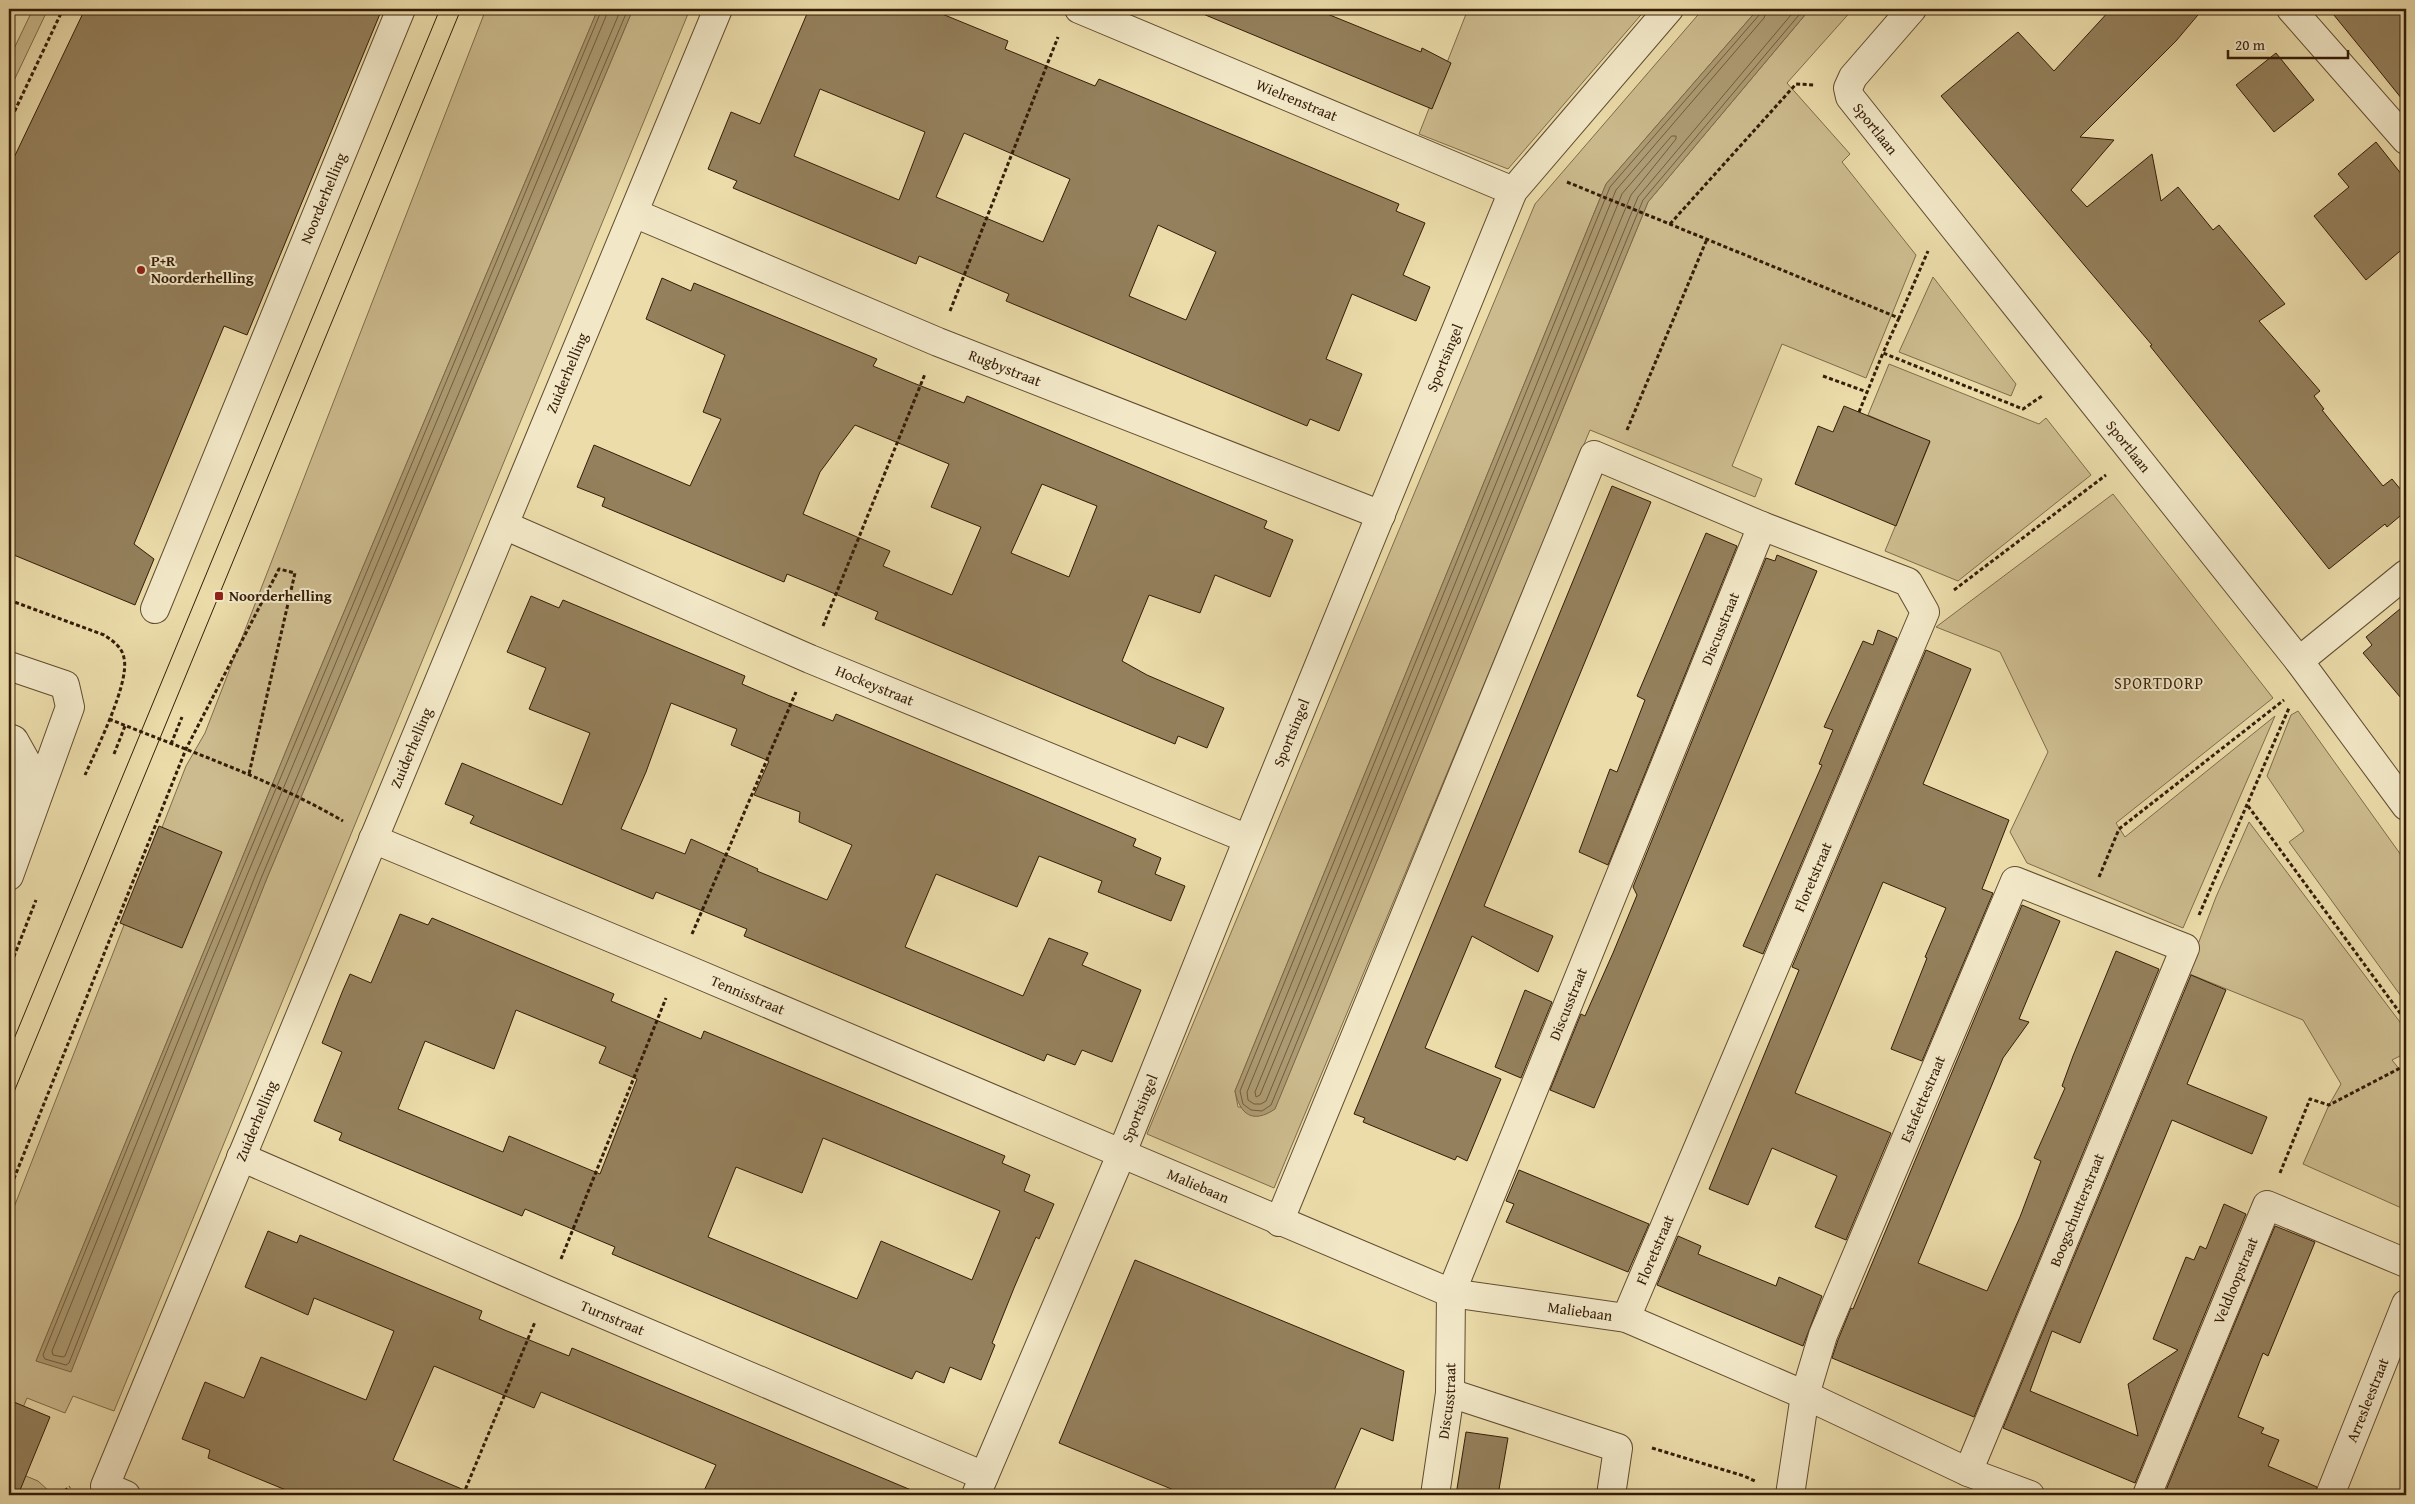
<svg xmlns="http://www.w3.org/2000/svg" width="2415" height="1504" font-family="'Gentium Book Plus',serif">
  <style>
    .green { fill: #ccbb8e; stroke: #806c4a }
    .water { fill: #ad9b73; stroke: #7d6848 }
    .lines { fill: none; stroke-linecap: round; stroke-linejoin: round }
    .shore { stroke: #715c3d; stroke-width: 1 }
    .building { fill: #94805c; stroke: #351c07; fill-rule: evenodd }
    .minor-casing { stroke: #624c30; stroke-width: 30 }
    .path { stroke: #351c07; stroke-width: 3; stroke-dasharray: 4 2.5; stroke-linecap: butt }
    .minor { stroke: #f2e8c8; stroke-width: 28 }
    .tram { stroke: #351c07; stroke-width: 1 }
    .poi-dot { fill: #8f2418; stroke: #f2e8c8; stroke-width: 2 }
    .labels { text-anchor: middle; stroke-width: 4; stroke-linejoin: round; paint-order: stroke }
    .street-label { font-size: 15px; fill: #351c07; stroke: #f2e8c8 }
    .poi-label { font-size: 15px; font-weight: bold; fill: #351c07; stroke: #f2e8c8; text-anchor: start }
    .neighbourhood-label { font-size: 16px; letter-spacing: 1px; fill: #351c07; stroke: #f2e8c8 }
  </style>
  <rect width="100%" height="100%" fill="#ebdcaa"/>
  <filter id="stains"><feTurbulence type="fractalNoise" baseFrequency=".004" numOctaves="4"/><feColorMatrix values="0 0 0 0 .2 0 0 0 0 .09 0 0 0 0 .02 0 0 0 .5 -.17"/></filter>
  <radialGradient id="worn" r=".72"><stop offset=".6" stop-color="#630" stop-opacity="0"/><stop offset="1" stop-color="#630" stop-opacity=".3"/></radialGradient>
  <g class="green">
    <path d="M33,9H48L9,91V59Z"/>
    <path d="M486,9H598L304,707L36,1361L71,1371L267,878L633,9H690L114,1411L73,1396L65,1413L27,1398L9,1441V1220L186,766L205,733Z"/>
    <path d="M1468,9H1646L1508,169L1419,134Z"/>
    <path d="M1703,9H1758L1606,184L1235,1091L1238,1107L1275,1108L1648,202L1810,9H1853L1787,83L1850,154L1842,162L1916,255L1866,378L1782,344L1732,466L1762,479L1755,497L1590,430L1274,1188L1147,1134L1535,204Z"/>
    <path d="M1933,277L2016,384L2011,396L1899,352Z"/>
    <path d="M1889,364L2039,424L2046,418L2091,475L1958,581L1885,551L1930,442L1868,415Z"/>
    <path d="M2113,494L2273,698L2116,823L2125,837L2275,716L2183,928L2027,863L2010,832L2048,752L2000,652L1936,627Z"/>
    <path d="M2298,711L2406,862V1003L2289,842L2304,831L2267,776L2291,715Z"/>
    <path d="M2249,822L2406,1030V1053L2392,1060L2404,1075L2406,1074V1210L2303,1164L2329,1105L2341,1084L2303,1020L2187,973L2216,897Z"/>
    <path d="M9,1469L38,1481L49,1491L44,1495H9Z"/>
  </g>
  <g class="water">
    <path d="M598,9H633L267,878L71,1372L36,1361L304,707Z"/>
    <path d="M1758,9H1810L1648,202L1275,1109C1253,1124 1240,1115 1235,1091L1606,184Z"/>
  </g>
  <g class="lines">
    <g class="shore">
      <path d="M602,9L188,999L43,1355L45,1359L66,1365L69,1363L262,876L628,9"/>
      <path d="M609,9L194,1002L52,1351L53,1355L63,1357L65,1356L256,874L621,9"/>
      <path d="M1761,9L1760,14L1610,187L1240,1091L1243,1104L1251,1110L1262,1111L1271,1105L1643,200L1804,9"/>
      <path d="M1767,9L1764,18L1616,190L1247,1092L1248,1100L1254,1104H1261L1266,1101L1638,197L1796,9"/>
      <path d="M1672,136H1676V139L1631,195L1260,1095L1256,1097L1255,1092L1622,194Z"/>
    </g>
  </g>
  <g class="building">
    <path d="M85,9H382L247,335L224,326L134,544L154,559L135,605L9,553V168Z"/>
    <path d="M809,9H930L1008,41L1005,49L1095,86L1099,79L1399,204L1396,211L1425,223L1403,275L1430,287L1416,321L1352,294L1326,359L1362,374L1339,431L1310,419L1307,426L1006,301L1009,294L969,277L919,256L916,264L733,188L737,181L708,169L731,112L760,124ZM820,89L925,132L899,200L794,156ZM964,133L1070,179L1043,242L936,197ZM1158,225L1216,252L1186,320L1129,296Z"/>
    <path d="M1191,9H1315L1421,52L1422,48L1451,63L1432,109Z"/>
    <path d="M2111,9H2203L2176,41L2080,137L2114,140L2071,190L2087,207L2152,154L2161,201L2178,187L2213,230L2219,225L2285,304L2259,321L2320,391L2314,396L2324,409L2322,410L2383,486L2392,479L2406,496V511L2387,527L2385,524L2329,569L2150,346L2152,345L1941,96L2018,32L2054,71Z"/>
    <path d="M2329,9H2406V104L2373,63Z"/>
    <path d="M2276,53L2314,100L2274,132L2236,85Z"/>
    <path d="M2376,142L2406,180V246L2366,280L2314,216L2349,187L2338,174Z"/>
    <path d="M662,278L691,291L694,283L877,359L873,366L911,382L964,403L967,396L1202,494L1267,521L1264,528L1293,540L1270,597L1215,575L1200,613L1149,595L1122,661L1147,675L1224,708L1207,748L1178,736L1175,744L1083,706L875,619L878,612L821,588L787,574L784,582L602,506L605,498L577,487L594,445L690,486L721,419L703,412L725,355L646,319ZM855,425L949,464L931,507L981,527L952,595L883,566L890,551L803,514L820,472ZM1042,484L1097,506L1069,577L1011,553Z"/>
    <path d="M1844,406L1930,441L1896,526L1795,484L1818,426L1833,432Z"/>
    <path d="M1612,486L1651,502L1484,906L1553,936L1538,972L1472,936L1425,1048L1501,1079L1467,1161L1457,1156L1455,1160L1363,1122L1365,1118L1354,1114Z"/>
    <path d="M1706,533L1737,546L1608,865L1579,852L1610,769L1617,772L1645,700L1637,696Z"/>
    <path d="M1777,555L1817,571L1594,1108L1550,1090L1581,1014L1585,1016L1613,953L1637,895L1633,887L1766,558L1775,561Z"/>
    <path d="M531,596L559,608L563,600L745,676L742,684L770,696L833,721L836,714L1025,792L1136,839L1133,846L1161,858L1155,874L1185,886L1171,921L1098,892L1102,881L1039,856L1017,907L936,874L905,947L1023,996L1049,938L1088,953L1082,965L1141,990L1112,1062L1082,1050L1075,1065L1047,1054L1044,1061L744,936L747,929L656,892L653,899L470,823L474,816L445,804L462,763L562,805L590,733L529,709L546,668L507,652ZM671,703L737,729L731,745L769,761L754,795L800,812L799,822L852,845L827,900L757,871L758,869L691,839L685,854L621,829L646,772Z"/>
    <path d="M2406,604V704L2363,653L2372,645L2366,637Z"/>
    <path d="M1878,630L1897,638L1763,954L1743,946L1822,765L1819,764L1833,730L1824,727L1863,641L1873,645Z"/>
    <path d="M1926,650L1971,669L1923,784L2009,820L1982,889L1993,893L1922,1061L1891,1049L1927,958L1925,957L1946,908L1883,882L1795,1093L1891,1133L1846,1240L1815,1227L1837,1176L1772,1148L1748,1205L1709,1189L1799,970L1792,967Z"/>
    <path d="M159,826L222,852L182,948L120,923Z"/>
    <path d="M2022,905L2060,921L2019,1019L2029,1022L2003,1058L1918,1263L1987,1291L2020,1217L2041,1161L2034,1158L2065,1088L2062,1086L2073,1056L2116,951L2159,969L1974,1417L1832,1358L1838,1340L1851,1308L1853,1309Z"/>
    <path d="M400,914L428,925L432,918L614,994L611,1001L701,1039L704,1031L1005,1156L1002,1163L1030,1175L1024,1191L1054,1204L1039,1239L1036,1237L1014,1288L992,1343L995,1345L981,1380L950,1367L944,1383L916,1371L912,1379L612,1254L615,1247L558,1223L525,1209L522,1216L339,1140L342,1133L314,1121L342,1052L322,1043L343,990L350,974L371,983ZM516,1010L606,1047L599,1063L637,1079L600,1174L509,1136L503,1152L398,1109L425,1041L494,1069ZM823,1138L1000,1211L972,1280L881,1241L857,1299L708,1237L736,1167L802,1193Z"/>
    <path d="M2191,975L2226,990L2187,1084L2267,1117L2252,1154L2172,1120L2080,1343L2052,1331L2030,1391L2138,1436L2128,1384L2178,1350L2153,1339L2186,1257L2194,1260L2200,1246L2206,1249L2224,1204L2246,1214L2135,1483L2003,1428Z"/>
    <path d="M1525,990L1552,1002L1521,1078L1495,1067Z"/>
    <path d="M1519,1170L1649,1224L1628,1272L1506,1222L1514,1204L1506,1201Z"/>
    <path d="M2275,1226L2315,1242L2268,1356L2263,1353L2238,1417L2264,1428L2261,1433L2279,1440L2268,1466L2317,1487L2315,1495H2164Z"/>
    <path d="M268,1231L297,1243L300,1235L482,1311L479,1319L507,1331L569,1356L572,1348L923,1495H702L716,1465L541,1392L534,1408L434,1366L393,1460L476,1495H298L208,1458L210,1450L182,1439L205,1382L244,1398L261,1357L366,1400L394,1331L314,1298L308,1315L245,1287Z"/>
    <path d="M1678,1236L1701,1246L1698,1254L1776,1286L1779,1277L1822,1296L1803,1346L1657,1285Z"/>
    <path d="M1135,1260L1404,1371L1393,1441L1361,1428L1332,1495H1186L1059,1443Z"/>
    <path d="M9,1400L50,1417L18,1495H9Z"/>
    <path d="M1466,1432L1508,1438L1498,1495H1456Z"/>
  </g>
  <g class="lines">
    <defs>
      <g id="minor">
        <path id="s1" d="M1079,9L1513,191"/>
        <path id="s2" d="M1912,9L1853,77L1848,88L1850,97L2299,661L2406,806"/>
        <path d="M2291,9L2406,140"/>
        <path id="s3" d="M634,213L938,342L1381,515"/>
        <path id="s4" d="M504,525L810,659L1248,839"/>
        <path id="s5" d="M155,609L401,9"/>
        <path d="M2299,661L2406,574"/>
        <path d="M9,666L65,685L70,707L9,876"/>
        <path d="M9,738L14,740L28,765L9,816"/>
        <path id="s6" d="M373,839L679,966L1451,1293L1626,1318L1805,1395L1968,1472L2030,1495"/>
        <path id="s7" d="M241,1157L549,1291L984,1476"/>
        <path d="M1279,1222L1594,455L1762,526L1908,582L1925,612L1626,1318"/>
        <path d="M1450,1393L1618,1448L1611,1495"/>
        <path id="s8" d="M126,1495L105,1486L718,9"/>
        <path id="s9" d="M976,1495L1121,1155L1248,839L1513,191L1669,9"/>
        <path id="s10" d="M1435,1495L1450,1393L1451,1293L1762,526"/>
        <path id="s11" d="M1790,1495L1805,1395L1823,1335L2015,881L2185,948L1968,1472"/>
        <path id="s12" d="M2147,1495L2267,1205L2406,1263"/>
        <path id="s13" d="M2330,1495L2406,1304"/>
      </g>
    </defs>
    <use href="#minor" class="minor-casing"/>
    <g class="path">
      <path d="M9,123L63,9"/>
      <path d="M1567,182L1899,318L1928,251"/>
      <path d="M1670,224L1796,84L1814,85"/>
      <path d="M950,311L1058,37"/>
      <path d="M1899,318L1883,353L2023,409L2042,396"/>
      <path d="M1823,376L1867,392"/>
      <path d="M1859,412L1883,353"/>
      <path d="M1627,430L1707,239"/>
      <path d="M1954,590L2106,475"/>
      <path d="M9,600L104,635C113,641 122,647 124,658C130,683 96,750 85,775"/>
      <path d="M823,626L925,374"/>
      <path d="M109,719C188,751 269,778 343,821"/>
      <path d="M171,744L182,717"/>
      <path d="M114,754L125,726"/>
      <path d="M2248,806L2406,1021"/>
      <path d="M2099,877L2119,829L2284,700"/>
      <path d="M2199,915L2289,708"/>
      <path d="M692,934L796,692"/>
      <path d="M9,969L36,900"/>
      <path d="M2280,1173L2310,1099L2329,1105L2406,1065"/>
      <path d="M9,1191L186,749L279,569L295,573L249,774"/>
      <path d="M561,1259L666,998"/>
      <path d="M1652,1448L1744,1476L1757,1482"/>
      <path d="M59,1495L70,1487"/>
      <path d="M463,1495L535,1322"/>
    </g>
    <use href="#minor" class="minor"/>
    <g class="tram">
      <path d="M9,1051L440,9"/>
      <path d="M9,1104L461,9"/>
    </g>
  </g>
  <g class="poi-dot">
    <circle cx="141" cy="270" r="5"/>
    <rect x="214" y="591" width="10" height="10" rx="2.5"/>
  </g>
  <g class="labels">
    <g class="street-label">
      <text dy="5" stroke="none"><textPath href="#s1" startOffset="236">Wielrenstraat</textPath></text>
      <text dy="5" stroke="none"><textPath href="#s2" startOffset="152">Sportlaan</textPath></text>
      <text dy="5" stroke="none"><textPath href="#s5" startOffset="444">Noorderhelling</textPath></text>
      <text dy="5" stroke="none"><textPath href="#s9" startOffset="1230">Sportsingel</textPath></text>
      <text dy="5" stroke="none"><textPath href="#s3" startOffset="402">Rugbystraat</textPath></text>
      <text dy="5" stroke="none"><textPath href="#s8" startOffset="1228">Zuiderhelling</textPath></text>
      <text dy="5" stroke="none"><textPath href="#s2" startOffset="558">Sportlaan</textPath></text>
      <text dy="5" stroke="none"><textPath href="#s10" startOffset="920">Discusstraat</textPath></text>
      <text dy="5" stroke="none"><textPath href="#s4" startOffset="404">Hockeystraat</textPath></text>
      <text dy="5" stroke="none"><textPath href="#s9" startOffset="825">Sportsingel</textPath></text>
      <text dy="5" stroke="none"><textPath href="#s8" startOffset="822">Zuiderhelling</textPath></text>
      <text transform="translate(1813 877) rotate(-67)" y="5">Floretstraat</text>
      <text dy="5" stroke="none"><textPath href="#s6" startOffset="406">Tennisstraat</textPath></text>
      <text dy="5" stroke="none"><textPath href="#s10" startOffset="515">Discusstraat</textPath></text>
      <text dy="5" stroke="none"><textPath href="#s11" startOffset="420">Estafettestraat</textPath></text>
      <text dy="5" stroke="none"><textPath href="#s9" startOffset="420">Sportsingel</textPath></text>
      <text dy="5" stroke="none"><textPath href="#s8" startOffset="418">Zuiderhelling</textPath></text>
      <text dy="5" stroke="none"><textPath href="#s6" startOffset="895">Maliebaan</textPath></text>
      <text transform="translate(2077 1210) rotate(-68)" y="5">Boogschutterstraat</text>
      <text transform="translate(1655 1250) rotate(-67)" y="5">Floretstraat</text>
      <text dy="5" stroke="none"><textPath href="#s12" startOffset="232">Veldloopstraat</textPath></text>
      <text dy="5" stroke="none"><textPath href="#s6" startOffset="1300">Maliebaan</textPath></text>
      <text dy="5" stroke="none"><textPath href="#s7" startOffset="405">Turnstraat</textPath></text>
      <text dy="5" stroke="none"><textPath href="#s10" startOffset="95">Discusstraat</textPath></text>
      <text dy="5" stroke="none"><textPath href="#s13" startOffset="102">Arresleestraat</textPath></text>
    </g>
    <g class="poi-label">
      <text x="151" y="266">P+R<tspan x="151" dy="17">Noorderhelling</tspan></text>
      <text x="229" y="601">Noorderhelling</text>
    </g>
    <g class="neighbourhood-label">
      <text x="2159" y="689">SPORTDORP</text>
    </g>
  </g>
  <rect width="2415" height="1504" fill="none" stroke="#ebdcaa" stroke-width="30"/>
  <rect x="10" y="10" width="2395" height="1484" fill="none" stroke="#351c07" stroke-width="2.5"/>
  <rect x="15" y="15" width="2385" height="1474" fill="none" stroke="#351c07"/>
  <path d="M2228 50v8h120v-8" fill="none" stroke="#351c07" stroke-width="2.5"/>
  <text x="2235" y="50" font-size="15" fill="#351c07" stroke="#f2e8c8" stroke-width="4" paint-order="stroke">20 m</text>
  <rect width="100%" height="100%" filter="url(#stains)"/>
  <rect width="100%" height="100%" fill="url(#worn)"/>
</svg>
